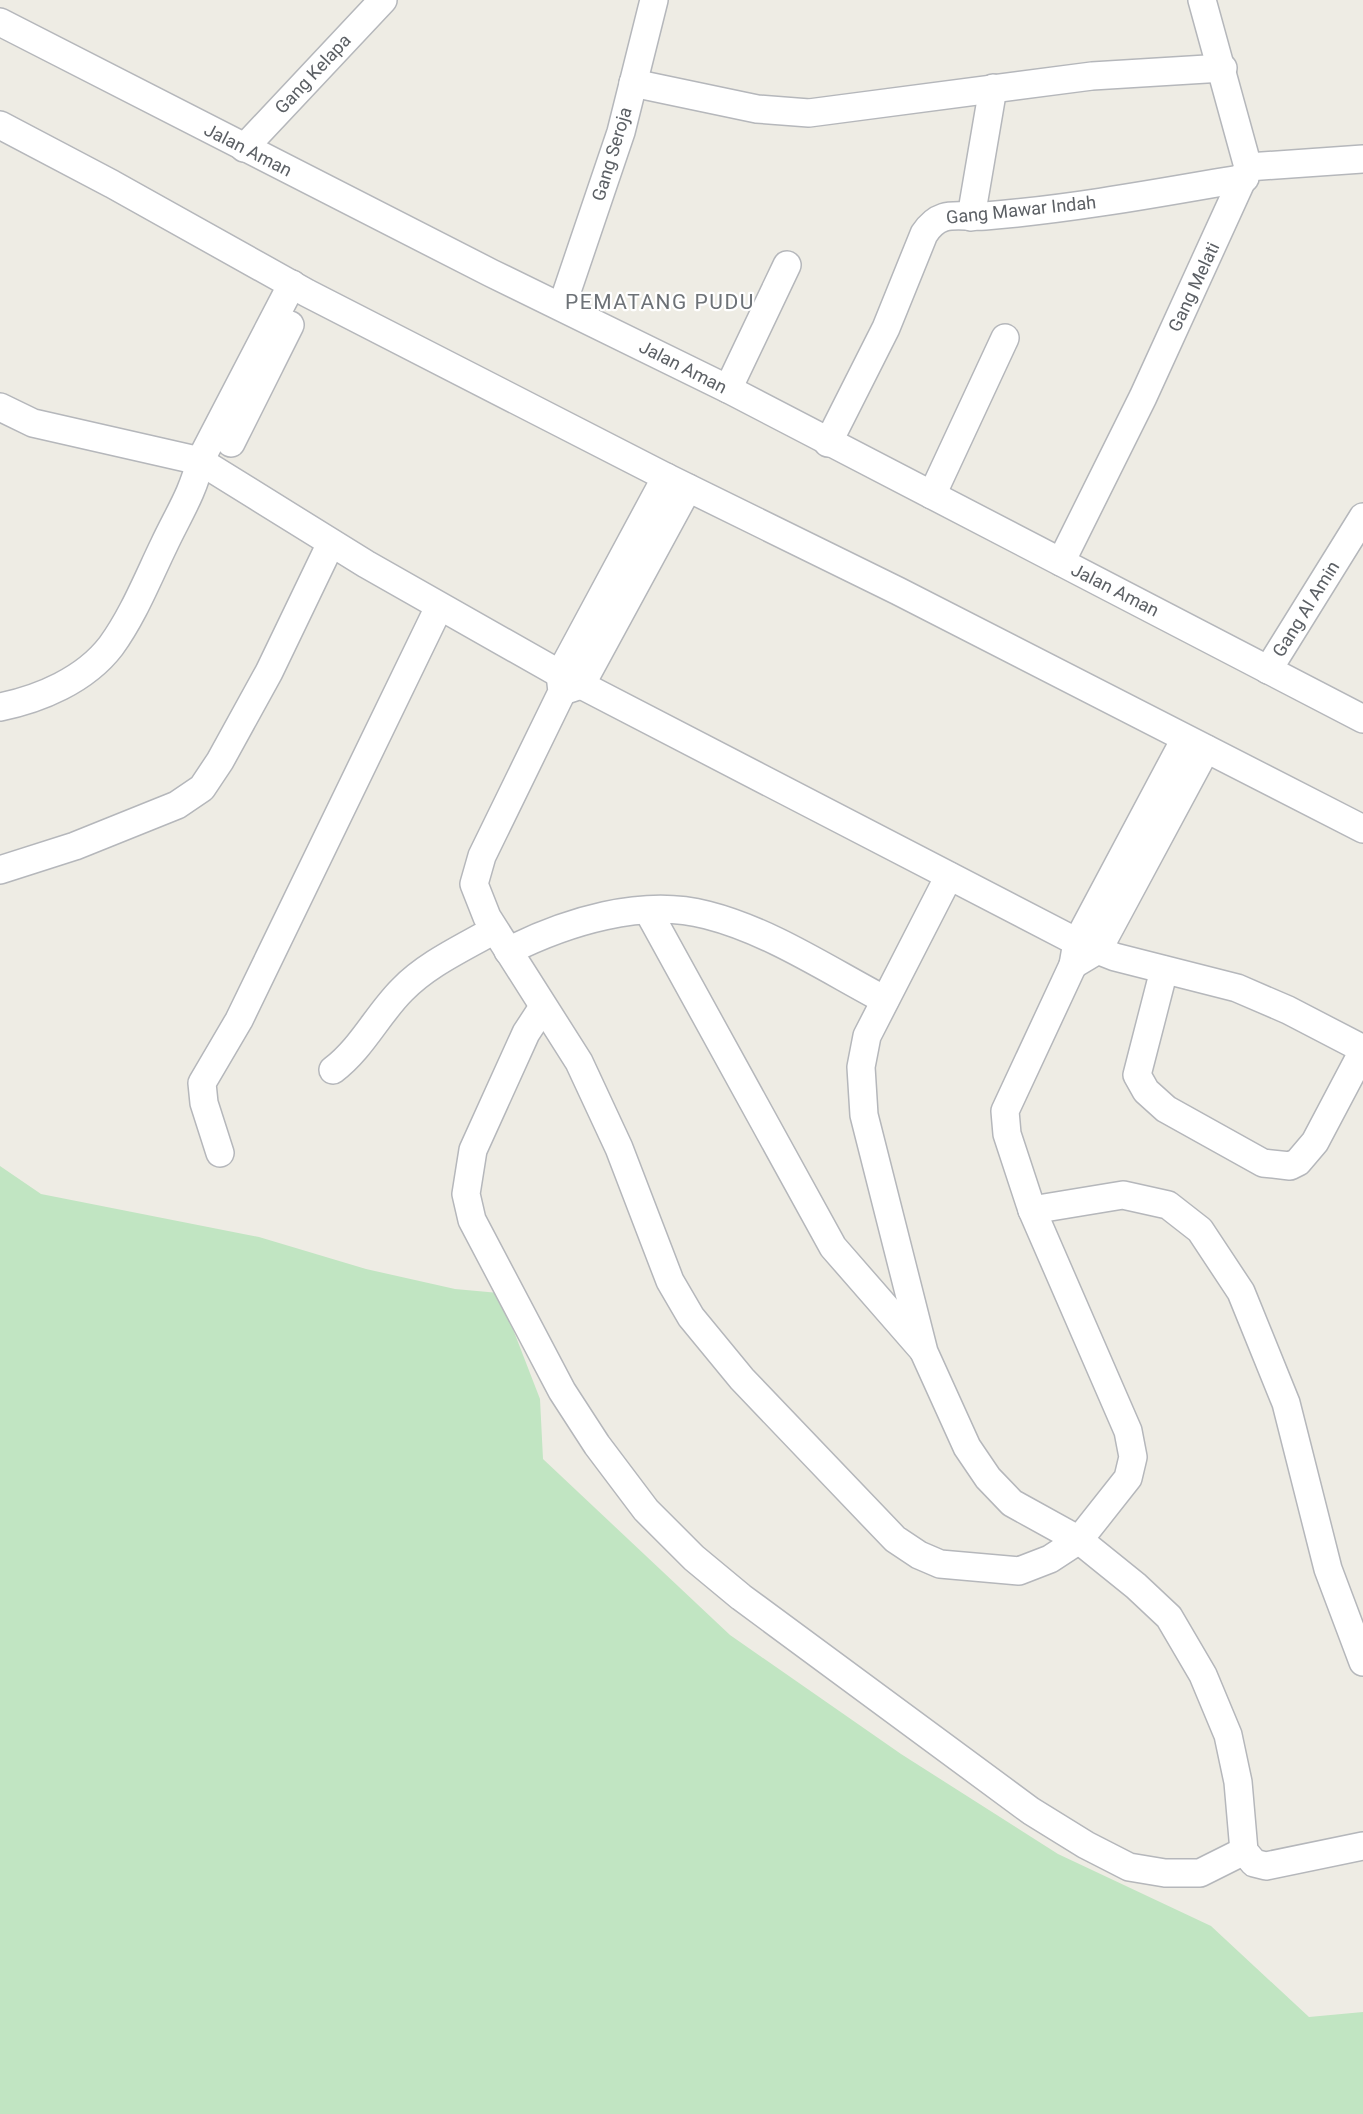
<svg xmlns="http://www.w3.org/2000/svg" width="1363" height="2114" font-family="Roboto,sans-serif">
  <style>
    .green { fill: #c1e5c2 }
    .lines { fill: none; stroke-linecap: round; stroke-linejoin: round }
    .minor-casing { stroke: #b5b7bb; stroke-width: 30 }
    .minor { stroke: #fff; stroke-width: 27 }
    .labels { text-anchor: middle; stroke-width: 4.5; stroke-linejoin: round; paint-order: stroke }
    .street-label { font-size: 18px; fill: #5c6065; stroke: #fff }
    .quarter-label { font-size: 21px; letter-spacing: 1.5px; fill: #6d7277; stroke: #fff }
  </style>
  <rect width="100%" height="100%" fill="#eeece4"/>
  <path class="green" d="M0,1166L41,1194L259,1237L366,1269L455,1289L499,1293L540,1399L543,1459L730,1635L901,1754L1058,1854L1211,1926L1309,2017L1363,2012V2114H0Z"/>
  <g class="lines">
    <defs>
      <g id="minor">
        <path d="M0,22L491,273L728,389L1363,719"/>
        <path d="M633,83L757,109L809,113L1092,76L1223,68"/>
        <path d="M0,125L112,184L307,293L666,477L898,591L1363,829"/>
        <path d="M244,148L383,0"/>
        <path d="M1248,167L1363,159"/>
        <path d="M971,217L993,88"/>
        <path d="M562,306L621,132L654,0"/>
        <path d="M728,389L787,265"/>
        <path d="M0,407L33,423L200,461L366,564L560,674L1077,942L1115,957L1237,988L1288,1010L1363,1049"/>
        <path d="M231,443L290,325"/>
        <path d="M828,443L886,328L924,234C941,208 958,218 985,216C1072,209 1158,193 1245,178"/>
        <path d="M666,477L560,674L562,692L482,856L474,884L487,917L579,1062L619,1148L670,1281L691,1317L742,1379L895,1539L919,1555L940,1564L1019,1571L1050,1559L1079,1540L1128,1478L1133,1457L1128,1431L1032,1210L1007,1134L1005,1111L1073,965"/>
        <path d="M932,495L1005,338"/>
        <path d="M1061,562L1143,397L1248,167L1202,0"/>
        <path d="M1268,670L1363,517"/>
        <path d="M566,690L581,685L688,488"/>
        <path d="M0,707C40,699 85,680 111,646C133,616 148,578 164,545C177,517 194,491 200,461L292,284"/>
        <path d="M1185,739L1077,942L1073,965L1098,950L1206,749"/>
        <path d="M0,870L75,846L177,805L202,788L220,761L269,672L331,543"/>
        <path d="M949,876L867,1036L861,1067L864,1115L924,1352L967,1447L988,1478L1012,1503L1079,1540L1136,1586L1169,1617L1203,1675L1228,1735L1238,1782L1244,1851L1254,1863L1266,1866L1363,1846"/>
        <path d="M648,911L833,1247L922,1349"/>
        <path d="M508,951C566,922 642,898 707,915C770,931 828,970 885,1000"/>
        <path d="M1164,970L1137,1075L1146,1091L1166,1109L1263,1163L1290,1166L1298,1162L1315,1142L1363,1051"/>
        <path d="M543,1007L526,1033L473,1150L466,1194L472,1220L562,1391L597,1445L646,1510L694,1558L741,1597L1031,1811L1086,1845L1129,1867L1165,1873H1200L1244,1851"/>
        <path d="M333,1070C362,1048 377,1015 402,990C427,964 463,948 494,930"/>
        <path d="M220,1153L204,1103L202,1083L239,1020L439,607"/>
        <path d="M1032,1210L1123,1195L1168,1205L1200,1230L1241,1292L1286,1403L1328,1569L1363,1662"/>
      </g>
    </defs>
    <use href="#minor" class="minor-casing"/>
    <use href="#minor" class="minor"/>
  </g>
  <g class="labels">
    <g class="street-label">
      <text transform="translate(313 74) rotate(-47)" y="6">Gang Kelapa</text>
      <text transform="translate(248 150) rotate(27)" y="6">Jalan Aman</text>
      <text transform="translate(612 154) rotate(-73)" y="6">Gang Seroja</text>
      <text transform="translate(1021 210) rotate(-6)" y="6">Gang Mawar Indah</text>
      <text transform="translate(1194 287) rotate(-65)" y="6">Gang Melati</text>
      <text transform="translate(683 367) rotate(27)" y="6">Jalan Aman</text>
      <text transform="translate(1115 590) rotate(27)" y="6">Jalan Aman</text>
      <text transform="translate(1306 609) rotate(-58)" y="6">Gang Al Amin</text>
    </g>
    <g class="quarter-label">
      <text x="660" y="309">PEMATANG PUDU</text>
    </g>
  </g>
</svg>
